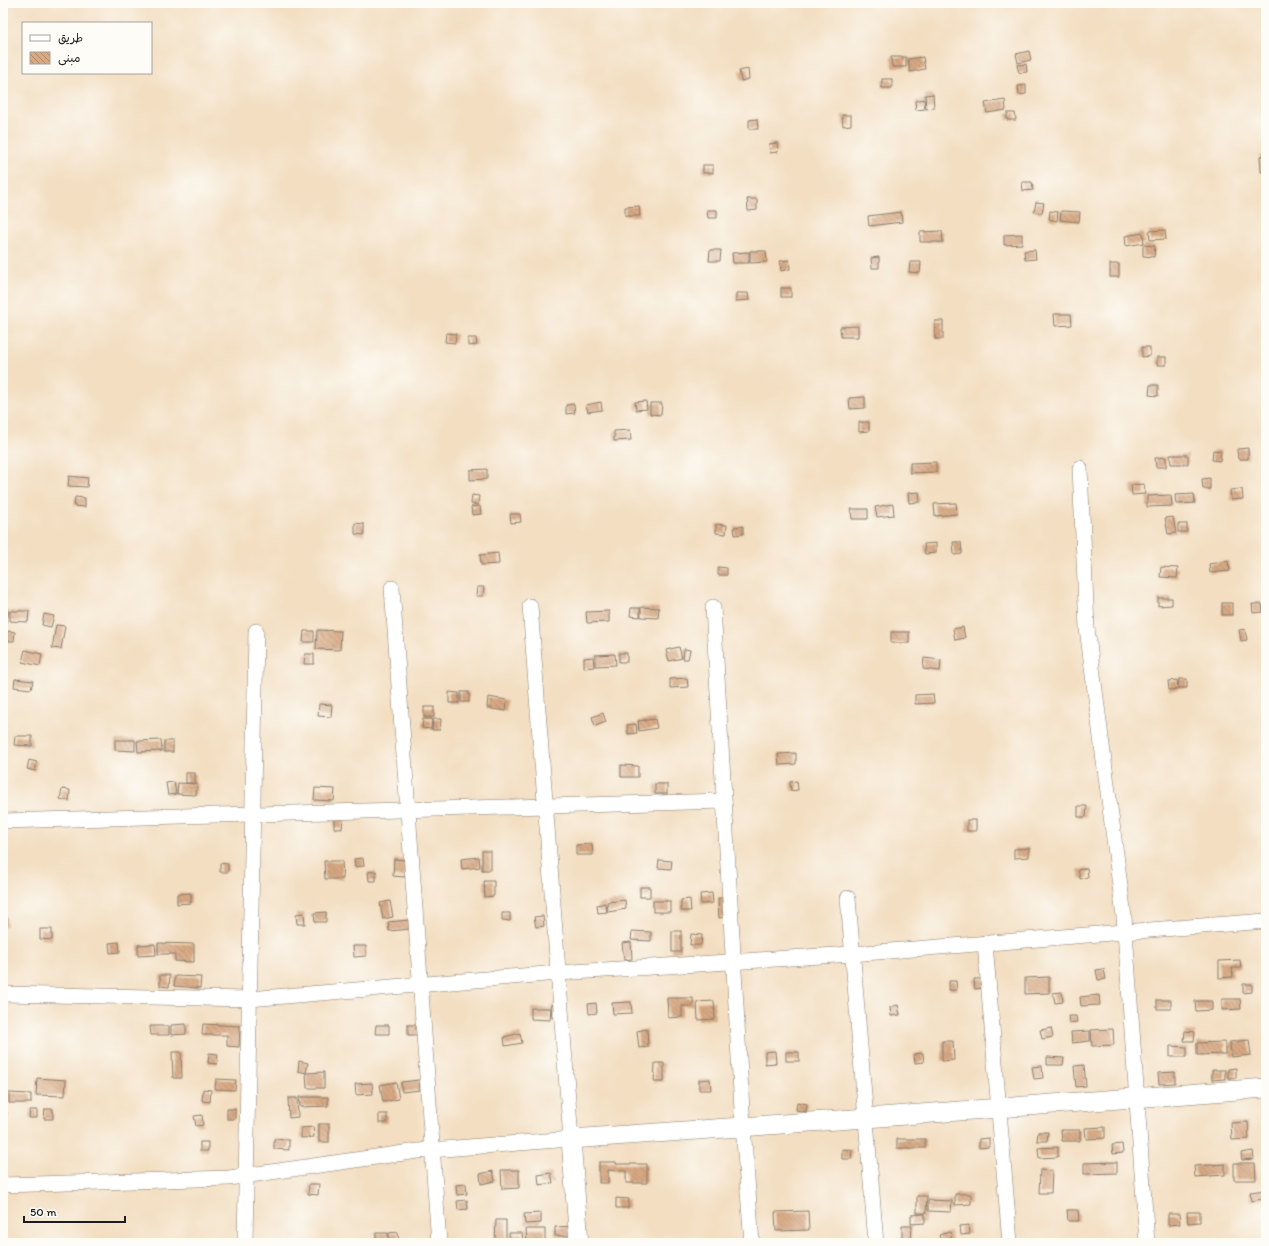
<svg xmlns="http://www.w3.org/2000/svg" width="1269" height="1246" font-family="Itim,'Playpen Sans Arabic',sans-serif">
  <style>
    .building { fill: url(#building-back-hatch) }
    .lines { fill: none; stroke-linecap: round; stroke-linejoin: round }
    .minor-casing { stroke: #887d6e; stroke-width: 16 }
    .tertiary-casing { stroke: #887d6e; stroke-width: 20 }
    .minor { stroke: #fff; stroke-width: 15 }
    .tertiary { stroke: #fff; stroke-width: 19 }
  </style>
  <defs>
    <pattern id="building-back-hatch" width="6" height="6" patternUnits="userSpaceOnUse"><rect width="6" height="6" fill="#d8a983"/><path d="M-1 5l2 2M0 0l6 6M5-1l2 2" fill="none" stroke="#ae896a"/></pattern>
  </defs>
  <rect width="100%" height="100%" fill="#fdfcf7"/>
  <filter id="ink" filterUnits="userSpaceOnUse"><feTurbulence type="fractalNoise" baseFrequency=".025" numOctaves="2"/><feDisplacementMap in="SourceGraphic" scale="8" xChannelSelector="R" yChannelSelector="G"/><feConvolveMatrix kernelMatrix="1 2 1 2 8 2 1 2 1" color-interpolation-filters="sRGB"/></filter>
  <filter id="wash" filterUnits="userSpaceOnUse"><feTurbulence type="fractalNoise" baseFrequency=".012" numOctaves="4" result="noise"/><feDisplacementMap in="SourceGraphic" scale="16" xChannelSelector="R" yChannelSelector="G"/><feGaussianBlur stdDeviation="0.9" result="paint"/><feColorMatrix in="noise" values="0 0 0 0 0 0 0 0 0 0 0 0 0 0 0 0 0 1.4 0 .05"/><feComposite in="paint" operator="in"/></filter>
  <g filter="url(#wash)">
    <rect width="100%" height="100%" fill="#f3dec1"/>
    <g id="blocks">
      <g class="building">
        <path d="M1029,51L1031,60L1018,63L1016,54Z"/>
        <path d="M891,57H906V67H892Z"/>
        <path d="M923,57L925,69L910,72L908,59Z"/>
        <path d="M1026,64L1027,72L1019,73L1017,65Z"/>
        <path d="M748,69L749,79L741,81L739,71Z"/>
        <rect x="882" y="79" width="10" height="9"/>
        <path d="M1026,85V94L1019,95L1018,86Z"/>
        <path d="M933,94L934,108L926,109L925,95Z"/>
        <path d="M924,99L925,109L916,110L915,101Z"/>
        <path d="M1005,100L1006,110L987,113L985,103Z"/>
        <path d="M1007,113H1015L1016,120H1007Z"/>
        <path d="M842,115H851V125L843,126Z"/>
        <path d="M757,119L758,129H749V120Z"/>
        <path d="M777,143L778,152L770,153L769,144Z"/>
        <path d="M1266,155V172H1261L1260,156Z"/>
        <rect x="703" y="165" width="10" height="8"/>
        <path d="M1022,182H1032L1033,190L1023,191Z"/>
        <path d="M747,199H757V210L748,211Z"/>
        <path d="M1036,202L1044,203L1042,213L1034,212Z"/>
        <path d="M639,206L640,216H625V207Z"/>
        <path d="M707,210H717V218H708Z"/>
        <path d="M1050,211L1058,212L1057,221L1049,219Z"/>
        <path d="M1061,211L1080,212L1079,222L1060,220Z"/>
        <path d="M901,212L902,222L869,226L868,216Z"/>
        <path d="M1165,230L1166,239L1150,240L1149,231Z"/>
        <path d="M942,231L943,242H920V232Z"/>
        <path d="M1143,233L1144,243L1126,246L1125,236Z"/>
        <path d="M1022,234V244L1004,245V235Z"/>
        <path d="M1143,245L1155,246L1154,257L1143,256Z"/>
        <path d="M710,250H721L720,261H709Z"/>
        <path d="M1035,250L1036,259L1025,260L1024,251Z"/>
        <path d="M750,251H766L767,262L750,263Z"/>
        <path d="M749,252V263H733L732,253Z"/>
        <path d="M879,257V268H872L871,258Z"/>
        <path d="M789,260L790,269L781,271L780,261Z"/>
        <path d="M910,262H921L920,273L909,272Z"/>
        <rect x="1110" y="264" width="9" height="13"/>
        <rect x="781" y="288" width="10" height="9"/>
        <path d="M736,293H748L749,300L736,301Z"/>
        <path d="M1054,314H1071L1072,325L1055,326Z"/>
        <rect x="935" y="321" width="8" height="18"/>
        <path d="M858,326V337H841L840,327Z"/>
        <path d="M446,333L456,334L455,343L445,342Z"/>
        <path d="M468,338H476L477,345L468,346Z"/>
        <path d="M1142,347H1150V356L1142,357Z"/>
        <rect x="1157" y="357" width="9" height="8"/>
        <path d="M1150,385H1158V396L1149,395Z"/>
        <path d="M865,397V408L850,409L849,398Z"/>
        <path d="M646,401L647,409L636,410L635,402Z"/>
        <path d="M601,402L602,410L588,412L586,405Z"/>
        <path d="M650,403H662L661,415L650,414Z"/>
        <path d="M574,404L575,413L566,414V405Z"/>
        <path d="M859,422H869V431L859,432Z"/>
        <path d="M630,430L631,440L614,441V431Z"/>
        <path d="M1248,448V459H1238L1237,449Z"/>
        <path d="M1213,450L1221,451L1220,461L1212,460Z"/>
        <path d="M1170,455H1188V464H1171Z"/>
        <path d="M1166,457V467H1156L1155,458Z"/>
        <path d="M936,462V472L910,473V463Z"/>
        <path d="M487,469V479L470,480V470Z"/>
        <path d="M69,476L88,478L87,487L68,486Z"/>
        <path d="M1210,478V489H1203L1202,479Z"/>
        <path d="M1144,484L1145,494L1132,495L1131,485Z"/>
        <path d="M1242,489L1243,499L1231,500L1230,490Z"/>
        <path d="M919,492L920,502L909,503L908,493Z"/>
        <path d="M1194,494L1195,503L1176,504L1175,495Z"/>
        <path d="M472,495L479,496L478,505L471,504Z"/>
        <path d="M1171,495L1172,506L1147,507V496Z"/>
        <path d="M75,497L85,498V507L74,506Z"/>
        <path d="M956,503L957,514L935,516L934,504Z"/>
        <path d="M893,504L894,515L877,517L875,507Z"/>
        <path d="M480,506L481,514L472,515L471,507Z"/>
        <path d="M851,509H868V519H852Z"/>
        <path d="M510,514H520L521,522L511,523Z"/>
        <path d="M1173,517L1176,533L1168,534L1165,518Z"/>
        <path d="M355,523L364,524V535L355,534Z"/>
        <path d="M716,524L727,525L726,534L716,533Z"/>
        <rect x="1178" y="524" width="9" height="8"/>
        <path d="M743,526V534L735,535L734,527Z"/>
        <path d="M953,542H961L962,554L954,555Z"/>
        <path d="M936,543V553L925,554L924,544Z"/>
        <path d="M498,553L499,564L481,565L480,555Z"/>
        <path d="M1228,561L1230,571L1210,573L1209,564Z"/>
        <path d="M718,567L727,568V575H718Z"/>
        <path d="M1161,567L1178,568L1177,578L1160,577Z"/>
        <path d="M477,587H484L483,596H476Z"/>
        <path d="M1158,598H1172V605L1158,606Z"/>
        <rect x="1222" y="603" width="10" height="12"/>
        <path d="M1252,604H1262L1263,612L1253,613Z"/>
        <path d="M641,607L659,608L658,618L641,617Z"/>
        <path d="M631,608H640V617L630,616Z"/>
        <path d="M3,610L9,611L7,621H3Z"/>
        <path d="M10,611H29L28,622L10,621Z"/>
        <path d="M609,611V622L587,623L586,612Z"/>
        <path d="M44,614L54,616L51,627L42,625Z"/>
        <path d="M56,625L65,626L61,649L52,648Z"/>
        <path d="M963,627L965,638L955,640L953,629Z"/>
        <path d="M1245,629L1247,640L1241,641L1239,630Z"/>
        <path d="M317,630L341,631L340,650L316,649Z"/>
        <path d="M7,631L15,632L14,641H6Z"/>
        <path d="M304,631H314V642H303Z"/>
        <rect x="891" y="632" width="18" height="11"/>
        <path d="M679,647L682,658L669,661L666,650Z"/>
        <path d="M684,649L690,650L688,659H683Z"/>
        <path d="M25,650L42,654L40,666L22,662Z"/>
        <rect x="619" y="653" width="8" height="9"/>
        <path d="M305,654H314V664H304Z"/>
        <path d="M615,654L616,665L595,666V655Z"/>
        <path d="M593,657L594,667L584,668V658Z"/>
        <path d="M924,658L941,660L940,671L923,669Z"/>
        <path d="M687,678L688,687L670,688V679Z"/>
        <path d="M15,679L33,681L31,689L14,687Z"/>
        <path d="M1179,679H1187V688H1178Z"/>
        <path d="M1177,680L1178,689L1169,690L1168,681Z"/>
        <path d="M449,692L459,693V703H449Z"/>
        <rect x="461" y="692" width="8" height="10"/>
        <path d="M933,694L934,703L915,704V695Z"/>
        <path d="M488,697L507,700L506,711L487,708Z"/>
        <path d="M319,704L332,705L331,717L318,716Z"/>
        <rect x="424" y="707" width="10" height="10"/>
        <path d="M603,713L606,722L595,726L592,717Z"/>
        <path d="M423,719H432L431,729L422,728Z"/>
        <path d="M433,719H441L440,730H432Z"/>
        <path d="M655,719L657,728L639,731L638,721Z"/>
        <path d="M636,724L637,733L628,734L627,725Z"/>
        <path d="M15,736H32V746L14,745Z"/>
        <path d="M115,740H135V751L115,750Z"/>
        <path d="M161,740L162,751L138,752L137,741Z"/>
        <rect x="164" y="741" width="9" height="11"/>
        <path d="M796,753V764L779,765L778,754Z"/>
        <path d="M29,760L37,762L35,771L27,769Z"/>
        <path d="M621,765L638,766V777H621Z"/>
        <rect x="186" y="773" width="9" height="10"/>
        <path d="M797,781L798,790L791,791L790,782Z"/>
        <path d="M174,782L176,794L168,795L166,783Z"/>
        <path d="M178,783L197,784L196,795L177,794Z"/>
        <rect x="655" y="784" width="12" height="10"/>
        <path d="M315,788L335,789L334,801L314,800Z"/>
        <path d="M62,789L70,790L69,801L60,799Z"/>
        <path d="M1078,806H1087L1086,817H1078Z"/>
        <path d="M334,818L343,819L342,829L334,828Z"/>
        <rect x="967" y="820" width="9" height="11"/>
        <path d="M592,844L593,855H576V845Z"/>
        <path d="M1029,848V857L1014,858V849Z"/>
        <rect x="482" y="851" width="8" height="19"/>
        <path d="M479,857L480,867L462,869L461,859Z"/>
        <path d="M363,858L364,866L355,867L354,859Z"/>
        <path d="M394,859L406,860L405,877L393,876Z"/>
        <path d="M659,860L672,861L671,869L658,868Z"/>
        <path d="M324,861H342L343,879H325Z"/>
        <path d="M220,863L228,864V872H220Z"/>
        <path d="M1087,868L1088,877L1080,879L1078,870Z"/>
        <path d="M376,871V881H369L368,872Z"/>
        <path d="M484,881H494V896L485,897Z"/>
        <rect x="640" y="887" width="10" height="10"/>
        <path d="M191,893V903L177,904V894Z"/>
        <path d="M712,893L713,903L701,904L700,894Z"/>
        <path d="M718,898H727L728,917L719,918Z"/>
        <path d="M690,899L691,911H681V900Z"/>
        <path d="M625,900L626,909L608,912L607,902Z"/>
        <path d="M390,901L393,917L383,919L380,903Z"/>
        <rect x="653" y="901" width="17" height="11"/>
        <path d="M605,903L607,912L598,913L597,905Z"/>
        <path d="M326,912V922H315L314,913Z"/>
        <path d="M304,913L305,924H297L296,914Z"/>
        <path d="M502,913H510V921L502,920Z"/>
        <path d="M543,916L544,926L536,927L534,917Z"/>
        <rect x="3" y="917" width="4" height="9"/>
        <path d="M409,920L410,929L389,931L388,922Z"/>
        <path d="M40,929H52V940L40,939Z"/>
        <path d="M632,931L651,932V941L631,940Z"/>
        <rect x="672" y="931" width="9" height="21"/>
        <path d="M691,934L702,935L701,945H690Z"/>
        <path d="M119,942L120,952L110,953L109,943Z"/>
        <path d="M631,942L632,959L624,960L622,943Z"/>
        <path d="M158,943L194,944V962L175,961V954H158Z"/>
        <path d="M155,944L156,955L138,956V945Z"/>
        <path d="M353,946H366V956L354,957Z"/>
        <path d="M1240,960L1241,968H1232L1233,977L1219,978V961Z"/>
        <path d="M1104,969L1106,979L1098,980L1096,970Z"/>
        <path d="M160,975H170L169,987L160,986Z"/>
        <path d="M175,976L201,977L200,988L174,986Z"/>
        <path d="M1049,977V993L1025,994V978Z"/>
        <path d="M974,979H983L984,988L975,989Z"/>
        <path d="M949,981H956L957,990H949Z"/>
        <path d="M1243,984H1252V992L1243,993Z"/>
        <path d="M1062,992L1063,1002L1055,1003L1053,993Z"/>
        <path d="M1099,995L1100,1005L1081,1006L1080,997Z"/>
        <path d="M667,998H693V1006H682V1017L668,1018Z"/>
        <path d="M1222,999H1240L1241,1009L1222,1010Z"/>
        <rect x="1157" y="1000" width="14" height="9"/>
        <path d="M714,1001L715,1019L698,1020L697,1002Z"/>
        <path d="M1195,1001H1212V1010L1196,1011Z"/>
        <path d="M631,1002L632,1013L613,1014L612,1003Z"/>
        <path d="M596,1003L597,1013L589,1014L588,1004Z"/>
        <path d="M551,1005H557V1018H552Z"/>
        <path d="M898,1005L900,1015L891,1016L890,1007Z"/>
        <path d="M531,1008H551L550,1020L531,1019Z"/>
        <path d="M1068,1016H1076L1077,1022L1069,1023Z"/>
        <path d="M186,1024V1034L171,1035V1025Z"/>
        <path d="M203,1024L240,1026L239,1047L227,1046V1035H202Z"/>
        <path d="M376,1025H389V1034H375Z"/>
        <rect x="408" y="1025" width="11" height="10"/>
        <path d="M150,1026H169V1035H151Z"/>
        <path d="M1051,1028L1053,1037L1042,1039L1040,1030Z"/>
        <path d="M647,1029L648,1047L639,1048L637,1031Z"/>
        <path d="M1113,1029L1114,1045L1092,1046L1091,1030Z"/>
        <path d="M1090,1031V1041L1072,1043L1071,1032Z"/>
        <path d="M1185,1031L1195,1032L1194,1041H1184Z"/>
        <path d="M520,1033L522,1043L505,1046L504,1037Z"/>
        <path d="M1249,1040L1251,1055L1231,1057L1230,1042Z"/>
        <path d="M942,1041H953L954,1060L942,1061Z"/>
        <path d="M1225,1042V1054L1197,1055V1043Z"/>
        <path d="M1170,1046L1187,1047V1057H1170Z"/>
        <path d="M775,1051L776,1063L765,1064V1052Z"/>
        <path d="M172,1052H181L182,1078H173Z"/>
        <rect x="786" y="1052" width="13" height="9"/>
        <path d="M209,1053L218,1054L217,1064L208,1063Z"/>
        <path d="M923,1053L924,1062L915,1063L914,1054Z"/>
        <path d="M1047,1057L1064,1058L1063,1065H1047Z"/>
        <path d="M299,1061L308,1063L306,1073L324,1072V1088H307L306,1073L298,1071Z"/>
        <path d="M655,1063H664V1082H654Z"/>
        <path d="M1084,1065L1086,1086L1076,1087L1074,1066Z"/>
        <path d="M1042,1066L1043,1078L1034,1079L1032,1067Z"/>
        <path d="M1236,1068V1078H1228V1069Z"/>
        <path d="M1212,1070H1225V1079L1212,1080Z"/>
        <path d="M1175,1072V1083L1159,1084L1158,1073Z"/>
        <path d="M37,1078L66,1080L65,1096L36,1095Z"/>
        <path d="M216,1079L236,1080L235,1090L215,1089Z"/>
        <path d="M710,1079L711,1090H699V1080Z"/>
        <path d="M419,1080L420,1090L402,1092L401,1082Z"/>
        <path d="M396,1082L399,1099L383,1102L380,1085Z"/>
        <path d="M372,1083L373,1094L356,1095L355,1084Z"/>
        <path d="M203,1089L211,1090L210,1102L202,1101Z"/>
        <path d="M9,1093L31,1094V1103H9Z"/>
        <path d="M299,1097H328V1106L300,1107Z"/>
        <path d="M288,1098H297L298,1117L289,1118Z"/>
        <path d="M797,1102L807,1104L806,1112L796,1110Z"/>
        <path d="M45,1109H53V1119H44Z"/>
        <rect x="227" y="1109" width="8" height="10"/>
        <path d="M30,1110H37V1118H29Z"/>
        <path d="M3,1111L7,1112L6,1122L3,1121Z"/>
        <rect x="379" y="1114" width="8" height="9"/>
        <path d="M202,1115L203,1125L196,1126L194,1116Z"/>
        <path d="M1248,1122L1249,1139L1232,1140L1231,1123Z"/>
        <rect x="319" y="1124" width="10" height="18"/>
        <path d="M313,1127L314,1137L301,1138V1128Z"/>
        <path d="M1105,1127V1138L1086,1139L1085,1128Z"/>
        <path d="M1061,1130H1080V1141H1062Z"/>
        <path d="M1038,1132H1048L1047,1141H1037Z"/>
        <path d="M989,1138V1147L979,1148V1139Z"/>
        <path d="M274,1139L289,1140V1150L274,1149Z"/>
        <rect x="897" y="1139" width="28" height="9"/>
        <rect x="200" y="1142" width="8" height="9"/>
        <path d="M1122,1144L1123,1153L1113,1154L1112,1145Z"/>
        <path d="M1058,1147V1157L1039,1158L1038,1148Z"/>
        <path d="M842,1149L852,1150L851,1159H842Z"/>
        <path d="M1253,1151L1254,1159L1242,1160L1241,1153Z"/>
        <path d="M599,1162H616V1164H647V1183H626V1171L608,1170V1183H599Z"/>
        <path d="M1117,1162V1173L1084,1174V1163Z"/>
        <path d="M1234,1163H1255L1256,1180H1234Z"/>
        <path d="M1225,1164V1175L1195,1177L1194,1166Z"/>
        <path d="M501,1170H519V1188L502,1189Z"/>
        <path d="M1040,1170L1052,1171L1051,1193H1039Z"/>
        <path d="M493,1171L495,1181L481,1184L480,1174Z"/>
        <path d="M551,1173L553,1183L539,1185L538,1175Z"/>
        <path d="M309,1184H319L318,1195L308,1194Z"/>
        <path d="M466,1184L467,1194L457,1195L456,1185Z"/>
        <path d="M1266,1190V1198L1251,1201L1250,1192Z"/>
        <path d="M955,1194H971V1204L955,1205Z"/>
        <path d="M917,1196H927L926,1213H917Z"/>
        <path d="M616,1198L629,1199L628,1208H616Z"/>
        <path d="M467,1200L468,1209L458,1210L457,1201Z"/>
        <path d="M928,1200L952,1201L951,1212L928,1211Z"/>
        <path d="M1067,1210H1078L1079,1221H1068Z"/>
        <path d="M808,1211L809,1230L776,1231L775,1212Z"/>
        <path d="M1187,1212H1200V1222L1188,1223Z"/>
        <path d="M541,1213V1223L525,1224L524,1214Z"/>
        <path d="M925,1214V1223L911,1224V1215Z"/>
        <path d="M1168,1214H1179L1180,1224L1168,1225Z"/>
        <path d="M496,1220H506V1240H495Z"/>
        <path d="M969,1225L970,1234L961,1235L960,1226Z"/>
        <path d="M573,1226L574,1236H555V1227Z"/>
        <path d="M902,1226H912L911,1243H902Z"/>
        <path d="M526,1229H545V1243H527Z"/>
        <path d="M398,1232L399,1243H389V1233Z"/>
        <path d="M950,1232L952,1240L941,1242L939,1235Z"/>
        <rect x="376" y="1233" width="12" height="10"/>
        <path d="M509,1233H522L523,1243H510Z"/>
      </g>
    </g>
  </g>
  <g filter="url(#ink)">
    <use href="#blocks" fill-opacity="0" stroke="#887d6e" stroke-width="1"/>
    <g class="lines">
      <defs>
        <g id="minor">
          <path d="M1080,468L1087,628L1124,917L1147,1243"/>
          <path d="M392,588L439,1243"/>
          <path d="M713,607L743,1127L752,1243"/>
          <path d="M3,821L724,801"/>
          <path d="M848,898L876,1243"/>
          <path d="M985,943L1010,1243"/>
          <path d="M3,994L249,999L558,973L852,954L1124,932L1266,921"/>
          <path d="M3,1185L229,1178L418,1151L571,1139L530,606"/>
          <path d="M245,1243L256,631"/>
        </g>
        <path id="tertiary" d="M579,1243L571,1139L866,1118L1266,1088"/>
      </defs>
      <use href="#minor" class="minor-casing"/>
      <use href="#tertiary" class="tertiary-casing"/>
      <use href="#minor" class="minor"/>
      <use href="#tertiary" class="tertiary"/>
    </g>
  </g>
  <rect width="1269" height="1246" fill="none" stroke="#fdfcf7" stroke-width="16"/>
  <rect x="22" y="22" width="130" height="52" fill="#fdfcf7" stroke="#a3a29f"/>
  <rect x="30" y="35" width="20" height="6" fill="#ffffff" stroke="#a3a29f"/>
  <text x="58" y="42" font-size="12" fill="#1c1c1c">طريق</text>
  <rect x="30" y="52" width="20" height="12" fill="url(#building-back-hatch)" stroke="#a3a29f"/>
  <text x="58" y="62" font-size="12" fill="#1c1c1c">مبنى</text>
  <path d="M24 1216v6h101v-6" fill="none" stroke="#1c1c1c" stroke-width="2"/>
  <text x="30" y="1216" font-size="12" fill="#1c1c1c" stroke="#fdfcf7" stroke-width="3" paint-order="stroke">50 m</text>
</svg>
